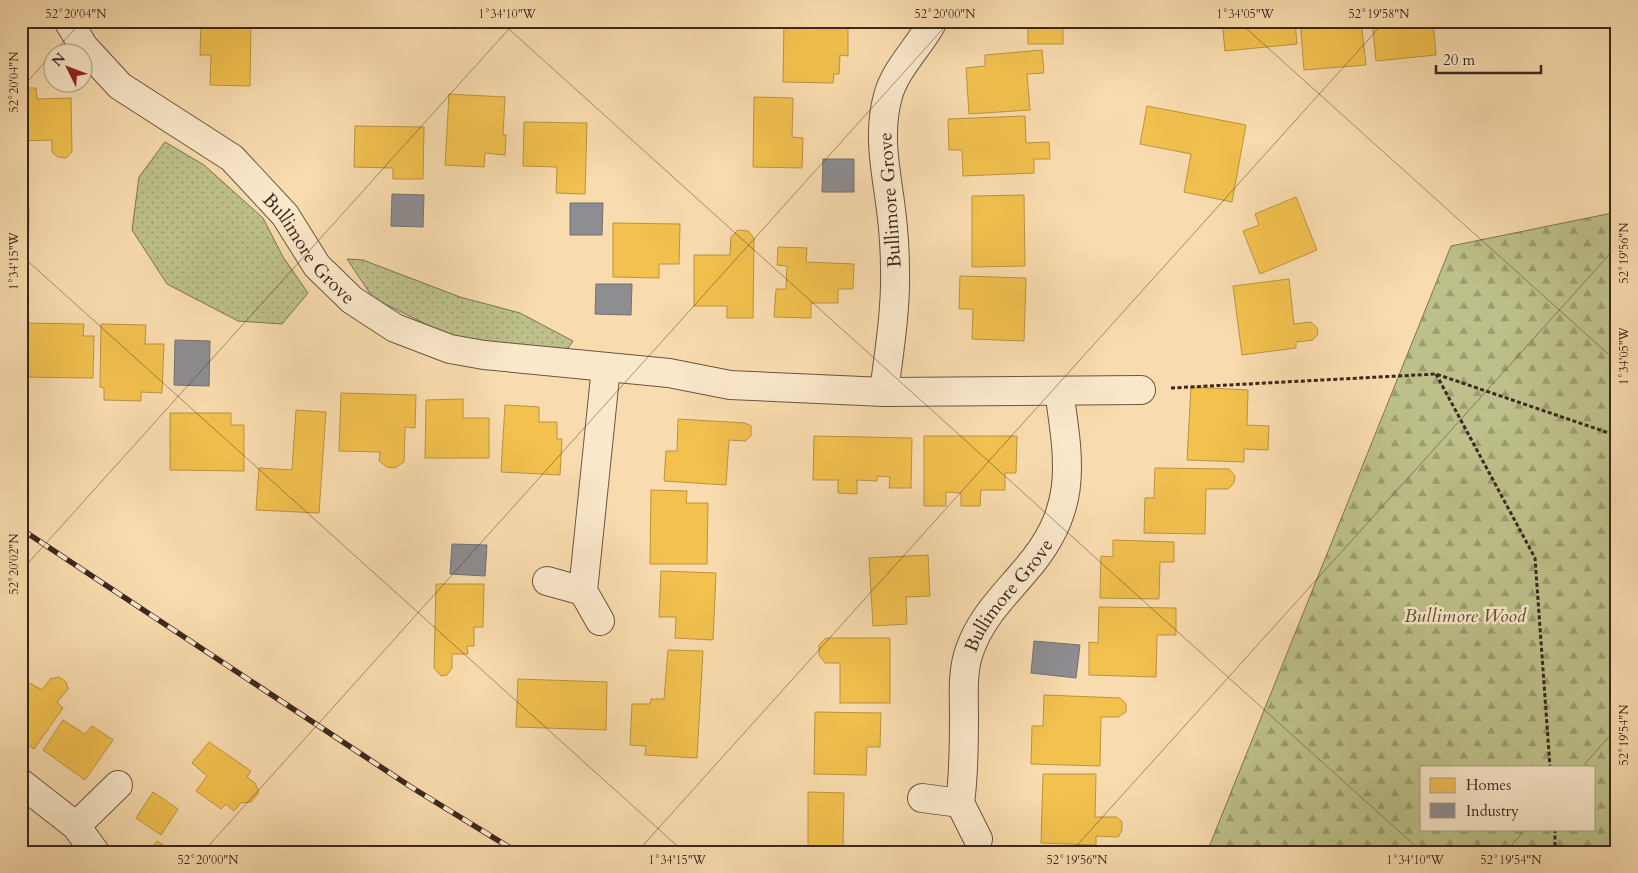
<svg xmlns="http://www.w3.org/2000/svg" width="1638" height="873" font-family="Cardo,serif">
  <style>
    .green { fill: url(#green-dots); stroke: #7d7454 }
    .forest { fill: url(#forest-firs); stroke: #7d7454; fill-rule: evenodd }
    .homes { fill: #f2c14e; stroke: #bc9340 }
    .industry { fill: #8d8d92; stroke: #756f6f }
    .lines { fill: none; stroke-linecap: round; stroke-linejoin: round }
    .minor-casing { stroke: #6c5542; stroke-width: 30 }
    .path { stroke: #3d281e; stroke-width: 3; stroke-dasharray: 4 2.5; stroke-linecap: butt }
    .minor { stroke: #fae8ca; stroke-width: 28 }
    .rail-casing { stroke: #3d281e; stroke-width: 5.5 }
    .rail { stroke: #fae8ca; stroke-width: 4; stroke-dasharray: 11; stroke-linecap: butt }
    .ticks { fill: none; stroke: #3d281e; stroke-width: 1; stroke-opacity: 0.45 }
    .labels { text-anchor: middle; stroke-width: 5; stroke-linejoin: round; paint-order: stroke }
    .street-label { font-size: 19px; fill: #3d281e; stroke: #fae8ca }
    .park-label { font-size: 19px; font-style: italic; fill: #5d4e39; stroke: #fae8ca }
    .neatline { fill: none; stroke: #3d281e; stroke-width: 2 }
    .ticks-label { font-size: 12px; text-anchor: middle; fill: #3d281e }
  </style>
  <defs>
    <pattern id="green-dots" width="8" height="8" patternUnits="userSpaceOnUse" patternTransform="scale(1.25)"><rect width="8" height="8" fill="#bdc08a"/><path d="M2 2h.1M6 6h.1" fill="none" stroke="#9b9c70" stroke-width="1.8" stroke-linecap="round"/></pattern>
    <pattern id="forest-firs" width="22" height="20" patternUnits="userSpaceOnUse" patternTransform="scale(1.25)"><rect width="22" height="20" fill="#bdc08a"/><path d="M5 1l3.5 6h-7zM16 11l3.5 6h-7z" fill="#9b9c70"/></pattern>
  </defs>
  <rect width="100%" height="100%" fill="#f8dbae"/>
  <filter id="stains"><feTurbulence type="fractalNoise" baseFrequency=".004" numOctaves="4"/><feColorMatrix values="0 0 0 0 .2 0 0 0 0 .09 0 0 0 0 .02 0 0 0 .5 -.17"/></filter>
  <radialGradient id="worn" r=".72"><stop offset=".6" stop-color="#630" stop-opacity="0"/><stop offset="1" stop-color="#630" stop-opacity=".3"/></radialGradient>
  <g class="green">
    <path d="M165,142L204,165L263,218L283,257L308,293L282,324L238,321L167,284L132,230L139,177Z"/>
    <path d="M347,259L363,260L460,297L520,313L573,341L567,350L458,340L373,298Z"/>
  </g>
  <path class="forest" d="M1617,212V852H1207L1451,246ZM1422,767H1594V829H1422Z"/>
  <g class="homes">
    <path d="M201,21H251L250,86L210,85L211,55H200Z"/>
    <path d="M784,21L848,23V56L840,55L839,74H834L833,83L783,82Z"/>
    <rect x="1028" y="21" width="35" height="23"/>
    <path d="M1222,21H1295L1297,44L1225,51Z"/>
    <path d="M1300,21H1361L1366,65L1304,70Z"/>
    <path d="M1372,21H1433L1436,55L1376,61Z"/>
    <path d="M1042,50L1044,73L1027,74L1030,110L969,114L966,68L985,66V55Z"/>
    <path d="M21,88H36L37,99L71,98L72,152L66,158L58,157L52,152V140L21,141Z"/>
    <path d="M449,94L505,97L503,135H506L505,155L485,153L484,167L445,165Z"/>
    <path d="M754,97L793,98L792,137L803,138L802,168L753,167Z"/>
    <path d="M1147,106L1246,125L1232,202L1184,192L1191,154L1140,144Z"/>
    <path d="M1025,116L1026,143L1049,142L1050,159H1034V173L963,176L962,150H949L948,119Z"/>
    <path d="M524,122L587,123L585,194L556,193L557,167L523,166Z"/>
    <path d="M355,126L424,127L423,179H393V168L354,167Z"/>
    <path d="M1024,195L1025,266L972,267V196Z"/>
    <path d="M1296,197L1317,250L1260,274L1243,231L1259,225L1255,214Z"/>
    <path d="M21,210H29L28,265H21Z"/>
    <path d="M613,223L680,224L679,264H659V278L613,277Z"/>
    <path d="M738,230L748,231L754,238L753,318H727V306H694V255H730L731,237Z"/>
    <path d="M778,247L807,248L806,262L854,264L853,289H838V303H811V318L774,317L776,289H786L787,266L777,265Z"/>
    <path d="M960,276L1026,278L1024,341L972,339L973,309H959Z"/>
    <path d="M1289,279L1294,324L1311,322L1317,328L1318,334L1313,340L1296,342V348L1242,355L1233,286Z"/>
    <path d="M22,323L84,324L83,336H94L93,378L21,377Z"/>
    <path d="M101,324L146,325L145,344H164L162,393L141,392V401L104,400V388L100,387Z"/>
    <path d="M1191,387L1248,390L1247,425L1269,426L1268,450L1244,449V462L1187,460Z"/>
    <path d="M341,393L416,395L415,428L405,427L404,462L395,468L387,467L379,461L380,452L339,451Z"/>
    <path d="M463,399V418H489V458H425L426,400Z"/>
    <path d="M505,405L539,407V422H557V439H562L560,475L501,472Z"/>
    <path d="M296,410L326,412L319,513L256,510L259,468L292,470Z"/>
    <path d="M170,413H231V425H244V471L170,470Z"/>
    <path d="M678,419L745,423L751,426V436L745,441L729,440L726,485L664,481L666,451H677Z"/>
    <path d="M814,436L912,438L911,488H889L890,477L877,476V481L857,480V494L838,493V480H813Z"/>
    <path d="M924,436H1017L1016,473H1005V490H981L980,506H961V493L946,492V506H924Z"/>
    <path d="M1155,468L1229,469L1235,476L1234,483L1228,489H1206L1205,534L1144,533L1145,498H1154Z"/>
    <path d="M651,490L687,491L686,503H708L707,564H650Z"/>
    <path d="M1113,540L1174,542V562H1160L1159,599L1100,598L1101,556L1113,557Z"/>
    <path d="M928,555L930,596L906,597L907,624L873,626L869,558Z"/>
    <path d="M661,571L716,573L713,640L675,638L676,617H659Z"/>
    <path d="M436,584H484L483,627H474V646H467L468,654H452V668L447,675L441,676L434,668Z"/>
    <path d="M1099,607L1176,608V635H1157L1156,677L1089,675V642L1098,643Z"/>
    <path d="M826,638H890V703H840V663H825L819,655V645Z"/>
    <path d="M668,650L703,651L697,758L645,755L646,746L630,745L632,704H650L651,699H664Z"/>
    <path d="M59,677L66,682L68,689L57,702L63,708L34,749L21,740V678L42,690L50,679Z"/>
    <path d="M518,679L607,682L606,730L516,727Z"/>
    <path d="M1044,695L1120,698L1126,704V712L1118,717H1101L1100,766L1031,764L1032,726H1043Z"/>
    <path d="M815,712L881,713L880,747H867L866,775L814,774Z"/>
    <path d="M63,720L85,734L92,726L113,740L85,780L43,750Z"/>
    <path d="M209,742L251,771L247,777L255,783L259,792L251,802L241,803L234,811L226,804L221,809L196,791L207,776L192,763Z"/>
    <path d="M1043,774H1096L1095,817H1117L1122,822V830L1118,837L1096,836V845L1041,843Z"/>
    <path d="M153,792L178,809L161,835L136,818Z"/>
    <path d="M808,792L844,793L843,848H875V852H808Z"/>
    <path d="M157,841L174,852H149Z"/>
  </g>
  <g class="industry">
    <rect x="153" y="21" width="29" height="2"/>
    <path d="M823,159H854V192H822Z"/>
    <path d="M392,194L424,195L423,227L391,226Z"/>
    <path d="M570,203H603L602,235H570Z"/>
    <path d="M596,284H632L631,315L595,314Z"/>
    <path d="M175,340L210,341L209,386L174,385Z"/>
    <path d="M452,544L487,545L485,576L450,574Z"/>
    <path d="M1034,641L1080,645L1076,678L1031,673Z"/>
  </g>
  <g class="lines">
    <defs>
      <g id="minor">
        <path id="s1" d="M68,21L84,47L120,86L232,158L285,215L317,266L352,300L395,328L450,349L484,355L669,373L730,385L884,392C889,352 896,311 895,270C895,248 893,224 890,202C885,166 878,132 888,96C895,69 920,46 933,21"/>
        <path d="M884,392L1141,390"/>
        <path d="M547,581L583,591"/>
        <path d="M600,621L583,591L606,367"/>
        <path d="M21,783L76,826L95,852"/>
        <path d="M922,798L960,803L978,839"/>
        <path id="s2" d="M960,803C964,774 964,745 964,716C964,695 962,673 969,652C980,619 1002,598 1024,572C1078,511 1070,466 1059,391"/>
        <path d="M76,826L118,785"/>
      </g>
    </defs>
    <use href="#minor" class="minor-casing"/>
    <g class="path">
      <path d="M1436,374L1535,558L1550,767"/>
      <path d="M1171,388L1436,374L1609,433L1617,430"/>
      <path d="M1555,829V852"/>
    </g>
    <use href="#minor" class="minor"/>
    <defs>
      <path id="rail" d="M21,529L411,787L517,852"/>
    </defs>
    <use href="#rail" class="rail-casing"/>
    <use href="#rail" class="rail"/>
  </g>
  <path class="ticks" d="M500,21L1422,852M1238,21L1617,362M54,52L82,21M21,89L52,54M21,255L684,852M21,571L516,21M1582,767L1617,728M203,852L950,21M637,852L1385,21M1071,852L1617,246M1505,852L1526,829"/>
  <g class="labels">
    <g class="street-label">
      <text transform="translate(889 200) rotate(-94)" y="7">Bullimore Grove</text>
      <text dy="7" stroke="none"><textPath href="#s1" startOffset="336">Bullimore Grove</textPath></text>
      <text dy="7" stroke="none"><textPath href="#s2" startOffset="221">Bullimore Grove</textPath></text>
    </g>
    <g class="park-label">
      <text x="1465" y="622">Bullimore Wood</text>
    </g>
  </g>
  <rect width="1638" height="873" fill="none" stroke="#f8dbae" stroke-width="55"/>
  <rect x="1420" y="766" width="175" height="65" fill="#fae8ca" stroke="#ae9b85"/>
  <rect x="1430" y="778" width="25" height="15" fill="#f2c14e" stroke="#ae9b85"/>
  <text x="1466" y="790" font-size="15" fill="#3d281e">Homes</text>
  <rect x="1430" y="803" width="25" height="15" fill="#8d8d92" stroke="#ae9b85"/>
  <text x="1466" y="816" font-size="15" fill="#3d281e">Industry</text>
  <g transform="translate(68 68) rotate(312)"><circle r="24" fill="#fae8ca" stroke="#ae9b85"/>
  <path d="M0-4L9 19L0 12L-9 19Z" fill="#8f2418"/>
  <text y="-8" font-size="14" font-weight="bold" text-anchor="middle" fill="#3d281e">N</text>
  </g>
  <path d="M1436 65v8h105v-8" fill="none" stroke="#3d281e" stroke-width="2.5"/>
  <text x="1443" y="65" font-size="15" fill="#3d281e" stroke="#fae8ca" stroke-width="4" paint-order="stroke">20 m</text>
  <rect x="28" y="28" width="1582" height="818" class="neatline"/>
  <g class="ticks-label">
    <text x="76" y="18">52°20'04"N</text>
    <text x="507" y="18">1°34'10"W</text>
    <text x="945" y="18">52°20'00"N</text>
    <text x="1245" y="18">1°34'05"W</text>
    <text x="1379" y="18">52°19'58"N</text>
    <text transform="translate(14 82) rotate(-90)" y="4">52°20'04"N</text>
    <text transform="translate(1624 253) rotate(-90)" y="4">52°19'56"N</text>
    <text transform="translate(14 261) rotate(-90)" y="4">1°34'15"W</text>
    <text transform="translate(1624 356) rotate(-90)" y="4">1°34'05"W</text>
    <text transform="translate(14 564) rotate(-90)" y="4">52°20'02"N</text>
    <text transform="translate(1624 735) rotate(-90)" y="4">52°19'54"N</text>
    <text x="208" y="864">52°20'00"N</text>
    <text x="677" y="864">1°34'15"W</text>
    <text x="1077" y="864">52°19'56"N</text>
    <text x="1415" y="864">1°34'10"W</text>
    <text x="1511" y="864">52°19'54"N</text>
  </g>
  <rect width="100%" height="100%" filter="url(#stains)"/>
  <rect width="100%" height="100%" fill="url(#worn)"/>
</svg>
